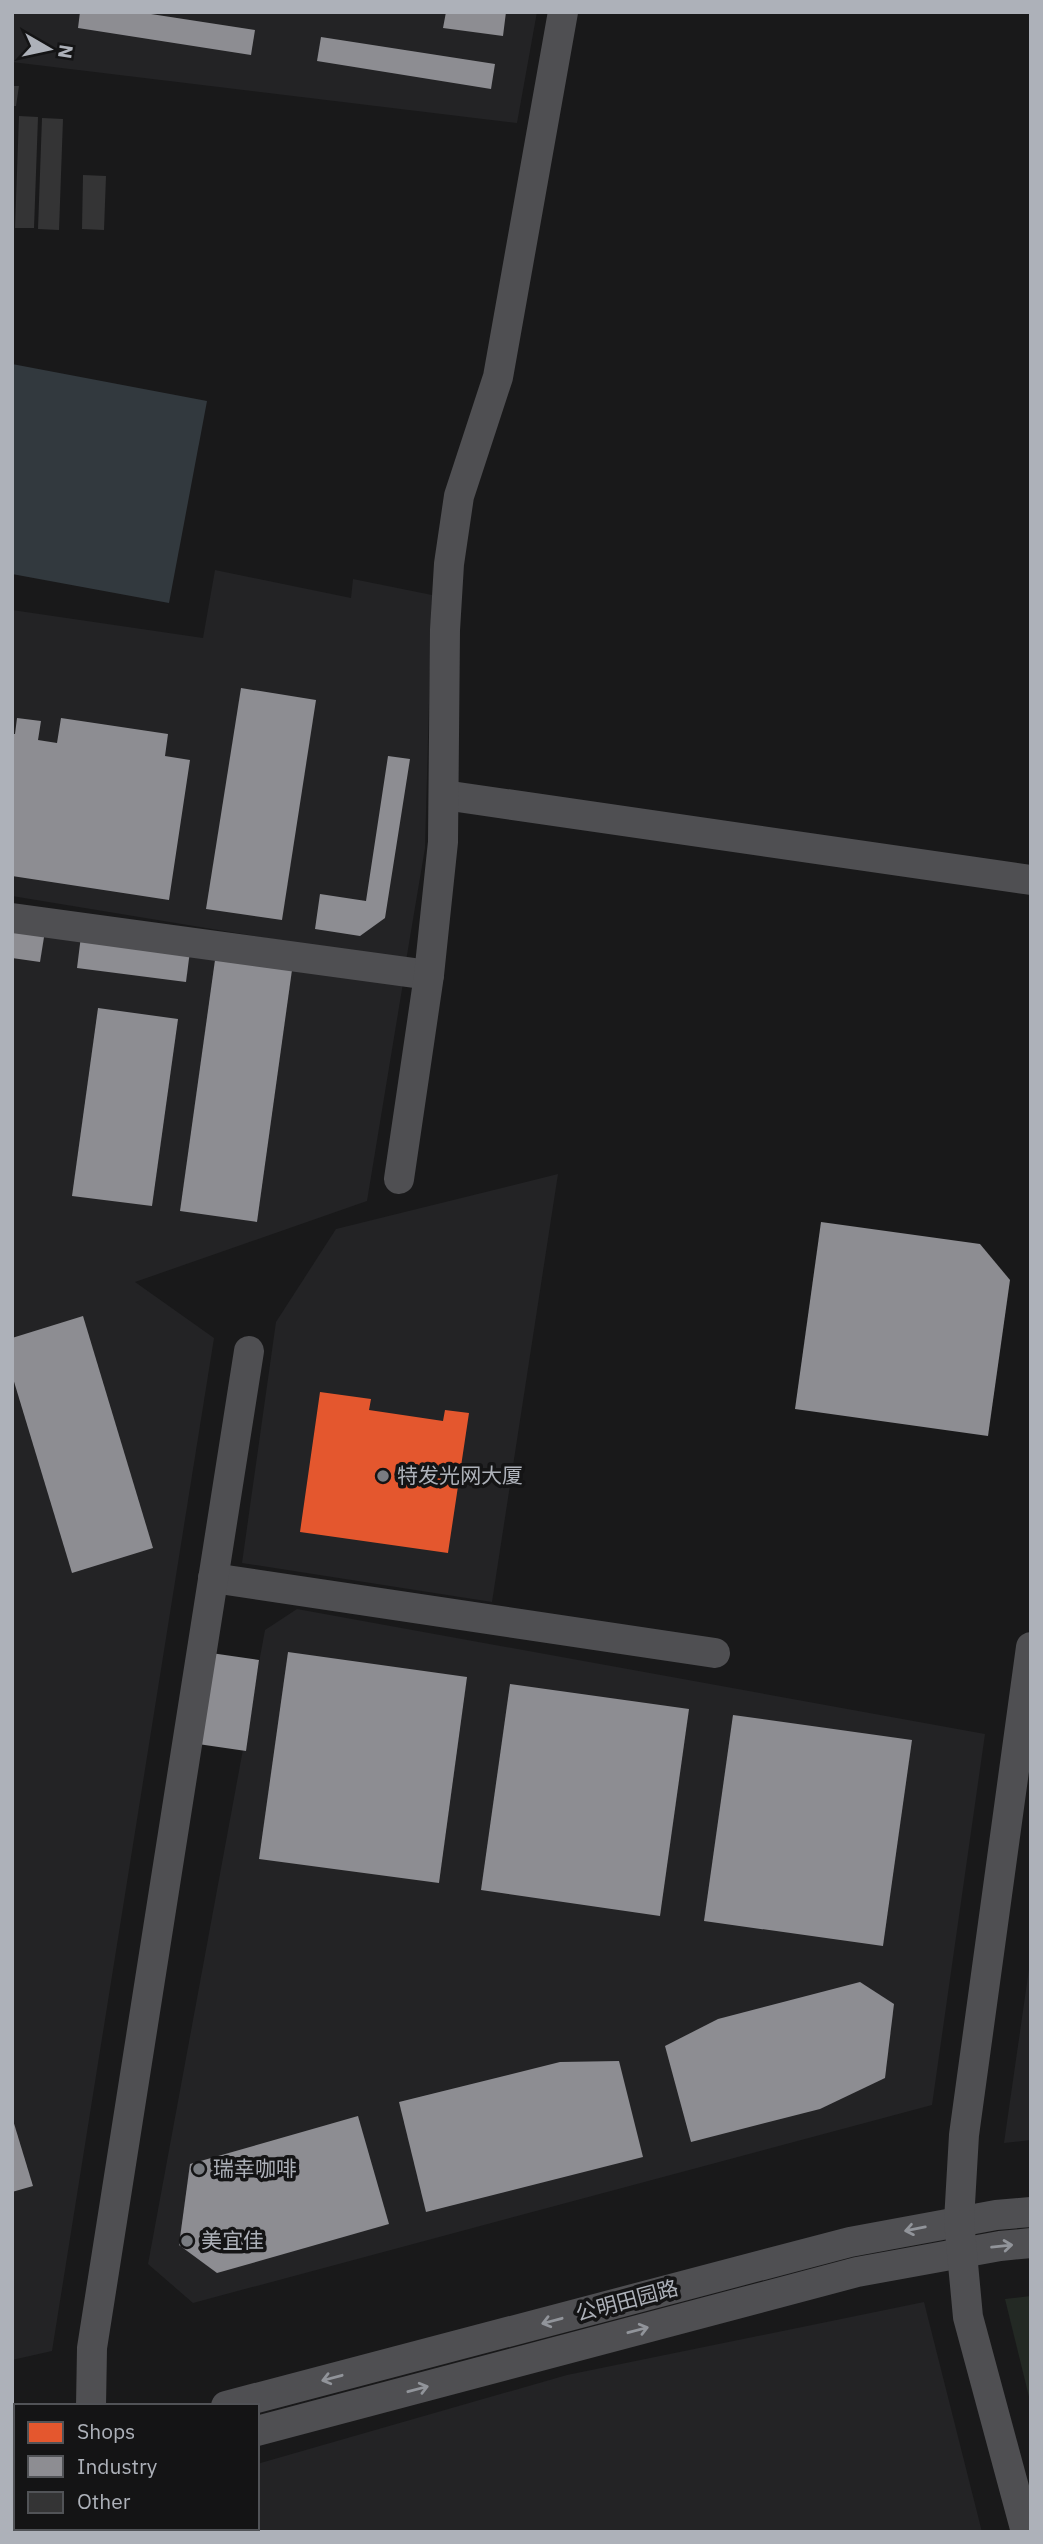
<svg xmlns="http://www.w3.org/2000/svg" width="1043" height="2544" font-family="'IBM Plex Sans','Noto Sans SC',sans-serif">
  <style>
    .built { fill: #232325 }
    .green { fill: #232924 }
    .water { fill: #32393e }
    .shops { fill: #e4572e }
    .industry { fill: #8d8d92 }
    .building { fill: #343435 }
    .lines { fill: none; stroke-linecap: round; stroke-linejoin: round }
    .minor { stroke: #4f4f52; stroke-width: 30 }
    .oneway { stroke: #91949a }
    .poi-dot { fill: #797c81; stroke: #141415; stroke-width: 2.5 }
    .labels { text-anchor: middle; stroke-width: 7; stroke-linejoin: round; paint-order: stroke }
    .poi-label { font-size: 21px; fill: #adb1b9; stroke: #141415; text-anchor: start }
    .street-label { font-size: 21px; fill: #adb1b9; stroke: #141415 }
  </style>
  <rect width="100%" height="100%" fill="#19191a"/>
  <g class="built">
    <path d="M12,12H537L517,123L12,62Z"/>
    <path d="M215,570L351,598L353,579L432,595L425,848L406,961L12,896V610L203,638Z"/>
    <path d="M12,931L403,983L367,1201L135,1282L214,1338L52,2351L12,2360Z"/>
    <path d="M558,1174L492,1602L242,1563L276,1322L336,1229Z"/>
    <path d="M297,1609L985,1734L932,2105L193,2303L148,2264L265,1630Z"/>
    <path d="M1031,1955V2140L1004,2143Z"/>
    <path d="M924,2302L982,2532H142L141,2528H257V2464L567,2375Z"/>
  </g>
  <path class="green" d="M1031,2296V2405L1005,2299Z"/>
  <path class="water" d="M12,364L207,401L169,603L12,574Z"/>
  <path class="shops" d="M320,1392L371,1399L369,1410L443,1421L445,1410L469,1413L448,1553L300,1532Z"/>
  <g class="industry">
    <path d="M80,12H138L255,30L251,55L78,28Z"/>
    <path d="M446,12H506L503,36L443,28Z"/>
    <path d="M321,37L495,64L491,89L317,61Z"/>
    <path d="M241,688L316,700L282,920L206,909Z"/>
    <path d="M17,718L41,721L38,740L57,743L61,718L168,734L165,756L190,760L169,900L12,876V734H15Z"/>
    <path d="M388,756L410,759L385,918L360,936L315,929L320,894L366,901Z"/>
    <path d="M12,927L45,931L40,962L12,958Z"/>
    <path d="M81,936L190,951L186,982L77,968Z"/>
    <path d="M215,960L292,970L257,1222L180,1211Z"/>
    <path d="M98,1008L178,1019L152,1206L72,1196Z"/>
    <path d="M821,1222L980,1244L1010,1280L988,1436L795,1409Z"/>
    <path d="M83,1316L153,1548L72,1573L12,1375V1338Z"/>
    <path d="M288,1652L467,1677L439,1883L259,1859Z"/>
    <path d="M211,1653L259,1660L246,1751L198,1744Z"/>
    <path d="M510,1684L689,1709L660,1916L481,1890Z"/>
    <path d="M733,1715L912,1740L883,1946L704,1921Z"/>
    <path d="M860,1982L894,2004L885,2078L820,2109L691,2142L665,2046L718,2019Z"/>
    <path d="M619,2061L643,2157L426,2212L399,2102L560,2062Z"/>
    <path d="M358,2116L389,2224L217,2273L179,2245L190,2164Z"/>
    <path d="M12,2117L33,2186L12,2192Z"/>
  </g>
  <g class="building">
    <path d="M12,86H19L16,106H12Z"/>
    <path d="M19,116L38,117L34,228H15Z"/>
    <path d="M42,118L63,119L59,230L38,229Z"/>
    <path d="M83,175L106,176L104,230L82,229Z"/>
  </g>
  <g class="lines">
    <g class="minor">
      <path d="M444,795L1031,880"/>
      <path d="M12,918L429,975"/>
      <path d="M399,1179L429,975L443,842L445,630L449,564L459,496L498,377L563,12"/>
      <path d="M213,1578L715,1653"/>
      <path d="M91,2406L92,2348L249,1351"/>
      <path d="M226,2406L850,2242L996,2215L1031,2212"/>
      <path d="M257,2431L857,2272L1000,2246L1031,2243"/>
      <path d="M12,2461H16"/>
      <path d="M12,2496L16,2495"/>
      <path d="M104,2528L105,2532"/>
      <path d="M1026,2532L968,2317L959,2221L964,2135L1031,1647"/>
    </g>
  </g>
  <defs><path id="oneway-shaft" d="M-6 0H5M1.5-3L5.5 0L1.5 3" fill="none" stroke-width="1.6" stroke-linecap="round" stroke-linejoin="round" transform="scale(1.75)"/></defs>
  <g class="oneway">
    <use href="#oneway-shaft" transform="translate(915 2229) rotate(169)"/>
    <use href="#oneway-shaft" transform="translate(1002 2246) rotate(-6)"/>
    <use href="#oneway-shaft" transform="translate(552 2321) rotate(165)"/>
    <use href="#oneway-shaft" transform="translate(638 2330) rotate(-15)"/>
    <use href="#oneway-shaft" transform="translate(332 2378) rotate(165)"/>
    <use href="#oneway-shaft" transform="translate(418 2389) rotate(-15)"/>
  </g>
  <g class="poi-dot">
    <circle cx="383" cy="1476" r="7"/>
    <circle cx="199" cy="2169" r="7"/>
    <circle cx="187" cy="2241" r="7"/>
  </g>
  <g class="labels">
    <g class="poi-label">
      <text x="397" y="1483">特发光网大厦</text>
      <text x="213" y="2176">瑞幸咖啡</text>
      <text x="201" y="2248">美宜佳</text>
    </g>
    <g class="street-label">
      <text transform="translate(627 2301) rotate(-15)" y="7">公明田园路</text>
    </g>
  </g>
  <rect width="1043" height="2544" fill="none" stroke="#adb1b9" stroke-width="28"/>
  <rect x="14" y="2404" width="245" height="126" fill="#141415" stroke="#515357" stroke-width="2"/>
  <rect x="28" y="2422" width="35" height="21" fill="#e4572e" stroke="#515357" stroke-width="2"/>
  <text x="77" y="2439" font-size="21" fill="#adb1b9">Shops</text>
  <rect x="28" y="2456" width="35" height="21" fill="#8d8d92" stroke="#515357" stroke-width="2"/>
  <text x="77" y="2474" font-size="21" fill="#adb1b9">Industry</text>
  <rect x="28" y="2492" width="35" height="21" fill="#343435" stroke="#515357" stroke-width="2"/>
  <text x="77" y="2509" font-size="21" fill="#adb1b9">Other</text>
  <g transform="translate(49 49) rotate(99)" stroke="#141415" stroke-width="5" paint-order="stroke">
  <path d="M0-5L12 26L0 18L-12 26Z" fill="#adb1b9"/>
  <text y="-10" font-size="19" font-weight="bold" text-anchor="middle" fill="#adb1b9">N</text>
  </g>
</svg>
